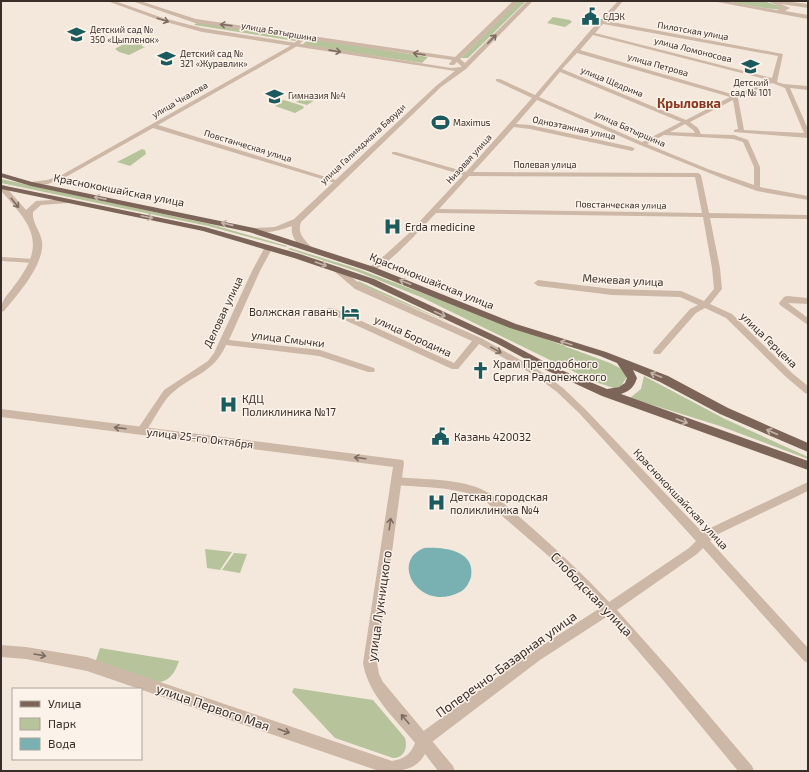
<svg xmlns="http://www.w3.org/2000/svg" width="809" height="772" font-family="'Exo 2',sans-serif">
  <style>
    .green { fill: #b7c49b }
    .water { fill: #79b1b3 }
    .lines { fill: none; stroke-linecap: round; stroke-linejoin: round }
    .minor { fill: #cdb8a7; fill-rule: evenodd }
    .tertiary { fill: #cdb8a7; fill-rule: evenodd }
    .primary { fill: #7c6458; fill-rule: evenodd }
    .oneway { stroke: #7c6c61 }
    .oneway2 { stroke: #c2b2a8 }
    .labels { text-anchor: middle; stroke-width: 3; stroke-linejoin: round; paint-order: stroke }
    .far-poi-label { font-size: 9px; fill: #392d28; stroke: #fbf2e9; text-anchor: start }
    .far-street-label { font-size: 9px; fill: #392d28; stroke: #fbf2e9 }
    .street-label { font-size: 11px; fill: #392d28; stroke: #fbf2e9 }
    .poi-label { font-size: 11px; fill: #392d28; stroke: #fbf2e9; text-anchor: start }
    .far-district-label { font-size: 13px; font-weight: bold; fill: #8d351c; stroke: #fbf2e9 }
    .near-street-label { font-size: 13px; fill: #392d28; stroke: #fbf2e9 }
  </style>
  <rect width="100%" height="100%" fill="#f4e8dc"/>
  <g class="green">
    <path d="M518,1H526L468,58H461Z"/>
    <path d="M724,1H764L785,8C777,12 736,3 724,1Z"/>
    <path d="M553,17L570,20L572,22L565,27L547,23Z"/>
    <path d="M198,22L299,38L295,41L194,25Z"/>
    <path d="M310,38L428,57L422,63L302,45Z"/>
    <path d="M125,43L130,45L143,44L141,46L145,47L129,55L119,52L115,49Z"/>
    <path d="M308,94L320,97L307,105L296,102Z"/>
    <path d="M284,100L303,106L304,108L295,113L275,106L281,101Z"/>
    <path d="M142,149L145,150L146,154L130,166L117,162Z"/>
    <path d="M1,179L210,224L287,246L286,247L208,226L1,183Z"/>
    <path d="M290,248L358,269L610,363L624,370L627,377L621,386L614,388L595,382L423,298L356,271L288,249Z"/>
    <path d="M358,281L450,323L358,284Z"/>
    <path d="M644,376L725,419L808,457V459L720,426L630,398L641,389Z"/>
    <path d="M205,549L232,552L220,570L207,568Z"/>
    <path d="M234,553L247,554L240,573L222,570Z"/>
    <path d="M100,648L179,661C176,669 173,677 164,681C152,686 108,667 95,663Z"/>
    <path d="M294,688L373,700L405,738C408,748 404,758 393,758L335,738L292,692Z"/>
  </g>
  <path class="water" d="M424,548C443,547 476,550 471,577C469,583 466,589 460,592C420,613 389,562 424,548Z"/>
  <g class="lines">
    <g class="minor">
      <path d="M618,1H623L606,21L783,54L777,82L784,84L808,86V90L790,88L808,129V138L734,132V130L738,129L733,100L690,122L698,128L701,134L734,135L748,140L760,167V187L808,196V200L757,191L724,179L640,145L537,100L516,124L530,125L632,147L635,149L632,151L530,129L514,127L473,172L698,173L701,175L709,213L808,215V219L710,218L720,268L722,289L710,304L732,314L792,373L808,386V394L805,393L786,377L726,318L705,308L696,313L660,354H654L653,352L654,350L690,309L698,305L680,297L612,295L538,286L534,283L538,280L612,289L681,291L704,301L714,289L712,268L703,217L436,213C425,224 382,274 368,271L367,269L385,255L407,235L463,175L392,154V152H396L466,172L532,98L496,81V79H500L535,95L589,32ZM603,24L778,56L772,78L595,33ZM593,35L769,80L735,95L580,50ZM577,53L730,97L686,120L562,69ZM560,72L681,122L642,142L539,97ZM772,83L785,88L804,133L744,130L738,98ZM685,124L693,130L695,133L670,132ZM664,135L733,139L743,142L754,167V185L708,169L647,144ZM469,176L695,177L702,213L439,209Z"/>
      <path d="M306,34L309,36L308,37L294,48L158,125L339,181V183H335L153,128L64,178L48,184L31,186L28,184L31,182L47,180L60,176L290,46Z"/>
      <path d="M266,245H269L273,247L260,271L229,340L320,350L374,368L375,370L374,372H368L319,356L226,345C214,373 192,375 171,394C163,401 152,423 145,433H139L137,430L139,427L164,390L208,361L214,353L252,271Z"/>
      <path d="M1,257L34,259L38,261L34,263L1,261Z"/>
      <path d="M334,267H340L361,285L481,338L540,371L563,388L586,410L703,533L706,530L808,482V491L714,536L710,541L808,648V663L804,661L703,548L697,554L617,610L672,672L752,766L754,771H738L663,680L608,616L540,660L428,745L423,746L418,745L417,740L418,735L532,652L600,608L552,559L485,501C460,486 426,488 397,485L393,484L392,481L393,478L397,477C425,480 455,478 481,489C497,496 510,509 523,520C553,546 582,573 609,602L689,548L696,541L580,414L557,392L534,375L479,344L458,369H452L327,312L326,310L327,308H333L454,363L472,341L355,289L334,271L333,269Z"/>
      <path d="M787,296L808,298V304L788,303L808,318V325L780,305L779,303L784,297Z"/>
    </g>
    <g class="tertiary">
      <path d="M107,1H115L163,18L202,28L451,68L462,67L457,62L454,65H450L449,64L452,60L445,59L195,23L132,1H140L196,19L455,57L513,1H519L460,59L465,63L527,1H533L466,69L441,87L301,222C297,234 304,238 311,247L307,250C298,247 290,236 292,226C282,230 255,237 247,230L251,228L275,227L294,219L437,85L455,71L202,32L159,20Z"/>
      <path d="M712,1H724L776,10L783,8L767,1H784L808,4V8L781,4L790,8L785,11L808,15V19Z"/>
      <path d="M1,185H4L26,210L36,201L68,199L72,201L68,203L41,205L33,212C32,223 40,230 42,241C45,264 18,294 4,311L1,312C1,299 7,296 14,286C47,244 33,226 1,191Z"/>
      <path d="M1,409L403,460L404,463L377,663L379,674L383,682L453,766L455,771H438L425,754C415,772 399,771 379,771L87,671L26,659L1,657V645L26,647L87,657L392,761C404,759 411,754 415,743C395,718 368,695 363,663L393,467L1,417Z"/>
    </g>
    <path class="primary" d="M1,173L32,182L254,228L374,267L516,324L606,352L668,376L728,408L808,443V452L720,414L660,382L633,370L637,378C634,387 630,391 621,394L808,461V470L602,396L548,371L496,343L368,283L294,258L203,231L1,189V185L205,227L300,254L374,279L502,339L554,367L607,389L619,387L625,383L627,378L617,363L600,356L510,328L368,271L249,232L31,186L1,177Z"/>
  </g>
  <defs><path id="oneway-shaft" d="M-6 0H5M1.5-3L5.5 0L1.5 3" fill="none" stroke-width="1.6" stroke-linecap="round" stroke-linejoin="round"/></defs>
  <g class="oneway">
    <use href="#oneway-shaft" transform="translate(163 20) rotate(18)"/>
    <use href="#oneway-shaft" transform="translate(226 25) rotate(-173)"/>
    <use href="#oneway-shaft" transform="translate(492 39) rotate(-46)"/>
    <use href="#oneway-shaft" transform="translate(335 51) rotate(8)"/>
    <use href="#oneway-shaft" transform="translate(419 54) rotate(-171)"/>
    <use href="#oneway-shaft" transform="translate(15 203) rotate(51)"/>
    <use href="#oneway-shaft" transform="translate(496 350) rotate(29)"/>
    <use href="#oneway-shaft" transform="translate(120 428) rotate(-173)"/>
    <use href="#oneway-shaft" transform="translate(360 458) rotate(-173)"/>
    <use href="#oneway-shaft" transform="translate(390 524) rotate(-82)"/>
    <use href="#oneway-shaft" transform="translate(40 655) rotate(10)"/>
    <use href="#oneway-shaft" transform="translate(405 719) rotate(-130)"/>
    <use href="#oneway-shaft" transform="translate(284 731) rotate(19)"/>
  </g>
  <g class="oneway2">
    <use href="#oneway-shaft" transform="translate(100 198) rotate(-169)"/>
    <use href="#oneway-shaft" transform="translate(147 217) rotate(12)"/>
    <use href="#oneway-shaft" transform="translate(227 224) rotate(-167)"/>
    <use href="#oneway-shaft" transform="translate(321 264) rotate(19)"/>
    <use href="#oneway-shaft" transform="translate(405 282) rotate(-158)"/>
    <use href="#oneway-shaft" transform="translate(440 314) rotate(25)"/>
    <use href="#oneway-shaft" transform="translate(566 343) rotate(-163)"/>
    <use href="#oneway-shaft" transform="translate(656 375) rotate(-158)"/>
    <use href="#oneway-shaft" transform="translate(682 421) rotate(20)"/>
    <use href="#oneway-shaft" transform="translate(772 432) rotate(-156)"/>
  </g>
  <defs>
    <symbol id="civic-bare" viewBox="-9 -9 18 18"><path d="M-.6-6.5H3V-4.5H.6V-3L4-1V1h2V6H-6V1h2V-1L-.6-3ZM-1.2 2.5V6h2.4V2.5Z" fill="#1b5a5d" stroke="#fbf2e9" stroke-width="2.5" paint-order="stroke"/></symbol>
    <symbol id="school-bare" viewBox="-9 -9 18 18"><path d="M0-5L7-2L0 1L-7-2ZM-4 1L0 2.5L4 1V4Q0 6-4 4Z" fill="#1b5a5d" stroke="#fbf2e9" stroke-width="2.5" paint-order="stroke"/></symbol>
    <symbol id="stadium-bare" viewBox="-9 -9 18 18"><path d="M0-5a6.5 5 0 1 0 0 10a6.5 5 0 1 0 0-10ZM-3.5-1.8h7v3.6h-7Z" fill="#1b5a5d" stroke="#fbf2e9" stroke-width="2.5" paint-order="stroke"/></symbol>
    <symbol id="hospital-bare" viewBox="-9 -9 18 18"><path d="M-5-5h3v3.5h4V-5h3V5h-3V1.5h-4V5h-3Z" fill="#1b5a5d" stroke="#fbf2e9" stroke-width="2.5" paint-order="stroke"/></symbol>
    <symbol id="hotel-bare" viewBox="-9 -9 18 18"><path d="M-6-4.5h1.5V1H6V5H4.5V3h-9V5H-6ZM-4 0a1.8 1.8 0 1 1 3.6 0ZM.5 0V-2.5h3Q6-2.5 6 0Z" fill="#1b5a5d" stroke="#fbf2e9" stroke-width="2.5" paint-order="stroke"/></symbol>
    <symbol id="church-bare" viewBox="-9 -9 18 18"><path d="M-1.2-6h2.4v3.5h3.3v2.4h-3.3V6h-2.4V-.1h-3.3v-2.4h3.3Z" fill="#1b5a5d" stroke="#fbf2e9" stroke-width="2.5" paint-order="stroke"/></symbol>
  </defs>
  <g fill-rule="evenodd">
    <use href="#civic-bare" x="578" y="4" width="25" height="25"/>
    <use href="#school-bare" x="64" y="22" width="25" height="25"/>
    <use href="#school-bare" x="154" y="46" width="25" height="25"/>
    <use href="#school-bare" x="738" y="54" width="25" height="25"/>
    <use href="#school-bare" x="262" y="84" width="25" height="25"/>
    <use href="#stadium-bare" x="428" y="110" width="25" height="25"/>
    <use href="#hospital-bare" x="380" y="214" width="25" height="25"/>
    <use href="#hotel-bare" x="338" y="300" width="25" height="25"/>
    <use href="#church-bare" x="468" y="358" width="25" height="25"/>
    <use href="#hospital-bare" x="216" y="392" width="25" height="25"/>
    <use href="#civic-bare" x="428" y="424" width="25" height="25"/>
    <use href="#hospital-bare" x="424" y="490" width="25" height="25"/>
  </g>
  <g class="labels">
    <g class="far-poi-label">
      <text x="603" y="20">СДЭК</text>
      <text x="90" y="33">Детский сад №<tspan x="90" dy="10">350 «Цыпленок»</tspan></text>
      <text x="180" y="57">Детский сад №<tspan x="180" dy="10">321 «Журавлик»</tspan></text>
      <text x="751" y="86" text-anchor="middle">Детский<tspan x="751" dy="10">сад № 101</tspan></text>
      <text x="288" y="99">Гимназия №4</text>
      <text x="453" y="126">Maximus</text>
    </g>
    <g class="far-street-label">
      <text transform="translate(693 31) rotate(10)" y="3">Пилотская улица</text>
      <text transform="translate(279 32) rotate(10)" y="3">улица Батыршина</text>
      <text transform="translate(693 50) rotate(14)" y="3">улица Ломоносова</text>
      <text transform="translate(658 65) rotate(16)" y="3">улица Петрова</text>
      <text transform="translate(612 82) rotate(22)" y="3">улица Щедрина</text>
      <text transform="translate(180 100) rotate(-30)" y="3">улица Чкалова</text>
      <text transform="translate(574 128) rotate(12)" y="3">Одноэтажная улица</text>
      <text transform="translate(630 129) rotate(24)" y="3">улица Батыршина</text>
      <text transform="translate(363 144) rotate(-43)" y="3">улица Галимджана Баруди</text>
      <text transform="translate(248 146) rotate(17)" y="3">Повстанческая улица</text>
      <text transform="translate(469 159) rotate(-48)" y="3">Низовая улица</text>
      <text x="545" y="168">Полевая улица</text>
      <text transform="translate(621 205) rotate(1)" y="3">Повстанческая улица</text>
    </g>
    <g class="street-label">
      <text transform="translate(119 190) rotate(11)" y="4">Краснококшайская улица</text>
      <text transform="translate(623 280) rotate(3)" y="4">Межевая улица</text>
      <text transform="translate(432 281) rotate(22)" y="4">Краснококшайская улица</text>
      <text transform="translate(223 312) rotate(-65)" y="4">Деловая улица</text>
      <text transform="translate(413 336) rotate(25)" y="4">улица Бородина</text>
      <text transform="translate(288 339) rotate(7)" y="4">улица Смычки</text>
      <text transform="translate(769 340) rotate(44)" y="4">улица Герцена</text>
      <text transform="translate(200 438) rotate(7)" y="4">улица 25-го Октября</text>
      <text transform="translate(681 499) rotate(47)" y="4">Краснококшайская улица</text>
    </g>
    <g class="poi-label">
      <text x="405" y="231">Erda medicine</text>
      <text x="338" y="316" text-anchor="end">Волжская гавань</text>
      <text x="493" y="368">Храм Преподобного<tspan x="493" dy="13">Сергия Радонежского</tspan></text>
      <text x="242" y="403">КДЦ<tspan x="242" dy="13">Поликлиника №17</tspan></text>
      <text x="454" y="441">Казань 420032</text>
      <text x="450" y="501">Детская городская<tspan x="450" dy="13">поликлиника №4</tspan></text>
    </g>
    <g class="far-district-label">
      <text x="689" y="108">Крыловка</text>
    </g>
    <g class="near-street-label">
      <text transform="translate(592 594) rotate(46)" y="5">Слободская улица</text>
      <text transform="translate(379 606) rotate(-82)" y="5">улица Лукницкого</text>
      <text transform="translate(506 664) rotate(-36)" y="5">Поперечно-Базарная улица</text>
      <text transform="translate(213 707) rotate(19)" y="5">улица Первого Мая</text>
    </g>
  </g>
  <rect width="809" height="772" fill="none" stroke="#392d28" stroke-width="4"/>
  <rect x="12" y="688" width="130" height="72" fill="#fbf2e9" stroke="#ada39c"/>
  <rect x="20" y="701" width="20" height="6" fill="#7c6458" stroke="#ada39c"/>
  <text x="48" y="708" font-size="12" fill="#392d28">Улица</text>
  <rect x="20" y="718" width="20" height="12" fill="#b7c49b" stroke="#ada39c"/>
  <text x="48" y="728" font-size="12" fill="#392d28">Парк</text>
  <rect x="20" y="738" width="20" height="12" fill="#79b1b3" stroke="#ada39c"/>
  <text x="48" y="748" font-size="12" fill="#392d28">Вода</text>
</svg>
